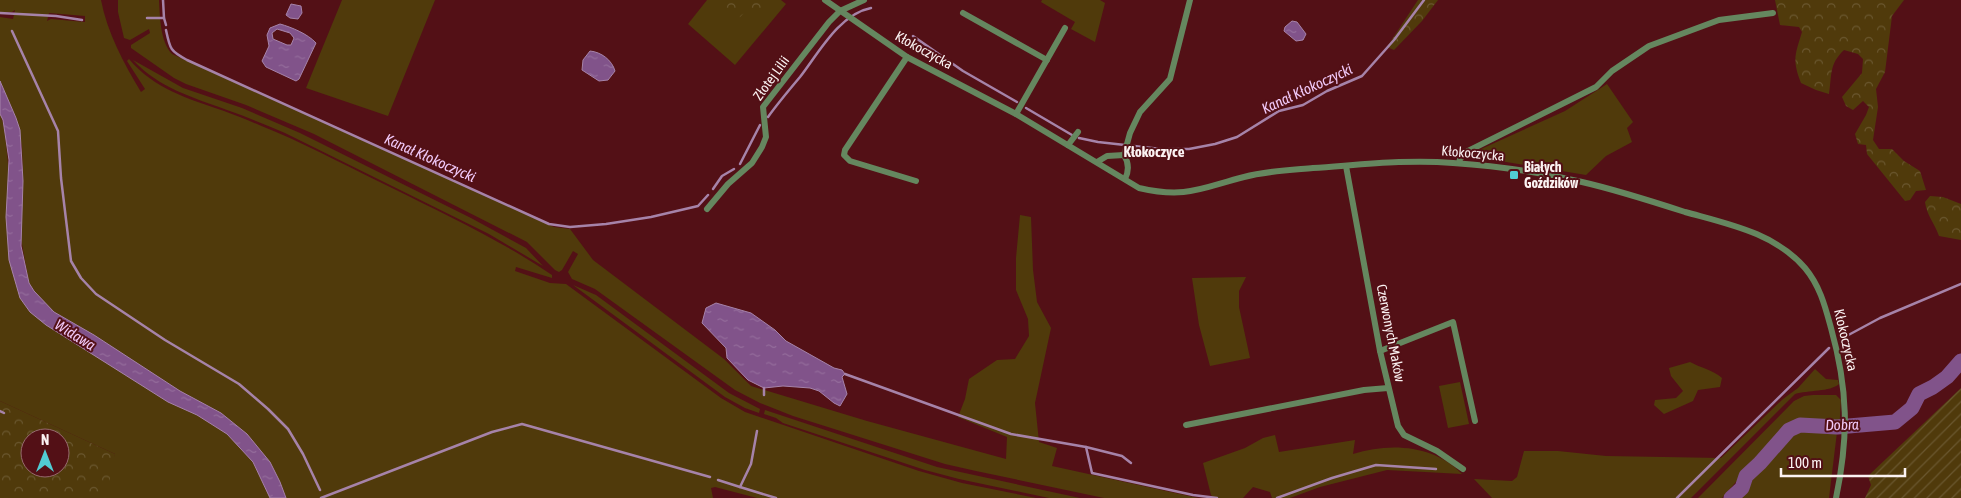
<svg xmlns="http://www.w3.org/2000/svg" width="1961" height="498" font-family="'Asap Condensed',sans-serif">
  <style>
    .green { fill: #503a0b; fill-rule: evenodd }
    .forest { fill: url(#forest-crowns); fill-rule: evenodd }
    .garden { fill: url(#garden-furrows) }
    .water { fill: url(#water-ripples); stroke: #a683a9; fill-rule: evenodd }
    .lines { fill: none; stroke-linecap: round; stroke-linejoin: round }
    .stream { stroke: #a683a9; stroke-width: 2.5 }
    .river { stroke: #81538a; stroke-width: 15 }
    .minor { stroke: #65875f; stroke-width: 6 }
    .poi-dot { fill: #51ccd3; stroke: #531016; stroke-width: 2 }
    .labels { text-anchor: middle; stroke-width: 4; stroke-linejoin: round; paint-order: stroke }
    .street-label { font-size: 14px; fill: #fbf2f2; stroke: #531016 }
    .poi-label { font-size: 14px; font-weight: bold; fill: #fbf2f2; stroke: #531016; text-anchor: start }
    .water-label { font-size: 15px; font-style: italic; fill: #f2cafa; stroke: #531016 }
    .neighbourhood-label { font-size: 15px; font-weight: bold; fill: #fbf2f2; stroke: #531016 }
  </style>
  <defs>
    <pattern id="forest-crowns" width="20" height="18" patternUnits="userSpaceOnUse" patternTransform="scale(1.25)"><rect width="20" height="18" fill="#503a0b"/><path d="M2 6a3 3 0 1 1 6 0M12 15a3 3 0 1 1 6 0" fill="none" stroke="#6a572f"/></pattern>
    <pattern id="garden-furrows" width="10" height="10" patternUnits="userSpaceOnUse" patternTransform="scale(1.25)"><rect width="10" height="10" fill="#503a0b"/><path d="M-1 1l2-2M0 10L10 0M9 11l2-2" fill="none" stroke="#6a572f"/></pattern>
    <pattern id="water-ripples" width="26" height="14" patternUnits="userSpaceOnUse" patternTransform="scale(1.25)"><rect width="26" height="14" fill="#81538a"/><path d="M2 4q2-2 4 0t4 0M15 11q2-2 4 0t4 0" fill="none" stroke="#946c9b"/></pattern>
  </defs>
  <rect width="100%" height="100%" fill="#531016"/>
  <g class="green">
    <path d="M0,0H101C107,32 124,64 141,92L145,89L127,61L129,59C154,89 189,99 224,111C241,117 259,125 276,132C316,149 354,170 392,188C446,215 502,241 552,275V278L516,267L515,271L550,283L566,284L721,398L745,412L919,471L962,483L1036,498H757L715,487L711,488L713,498H286L280,482L270,462L247,434L221,413L180,391L94,335L54,312L38,297L29,283L20,233L23,181L22,147L16,118L0,81V17L13,19L15,10L12,12H0ZM49,13L85,16V22L51,19L47,21Z"/>
    <path d="M118,0H159C160,17 160,41 172,54L554,227L570,229L593,260L724,359L751,386L867,421L1006,459L1007,437L958,417L965,399L969,379L997,360L1015,359L1029,336L1028,319L1016,290V258L1020,215L1031,217L1033,270L1037,302L1051,328L1035,403L1039,442L1057,448L1052,466L1198,498H1104L976,471L945,464L793,416L760,403L735,390L595,289L572,279L568,272L578,254L573,251L562,270L559,272L555,270L527,242L314,134L246,105L186,84L174,78L131,48V45L150,33L149,29L130,40L124,38L118,12Z"/>
    <path d="M342,0H435L388,116L306,88Z"/>
    <path d="M707,0H781L786,4L735,65L688,24Z"/>
    <path d="M1042,0H1100L1105,3L1095,42L1071,29L1075,22L1041,2Z"/>
    <path d="M133,60L183,88L242,108L300,133L471,218L526,248L543,266L489,234L285,133C266,125 247,117 227,110C192,97 159,88 133,60Z"/>
    <path d="M1607,84L1633,122L1627,128L1632,142L1606,156L1586,175L1470,156V154L1565,111Z"/>
    <path d="M0,114C4,123 5,134 6,144C14,200 0,262 30,312L168,402L197,415L227,434L253,462L270,498H96L115,454L0,401Z"/>
    <path d="M1246,277L1239,291V307L1250,358L1210,366L1199,325L1192,278Z"/>
    <path d="M573,285L596,295L729,393L760,409L759,413L745,408L725,397Z"/>
    <path d="M1690,362C1701,368 1713,370 1722,378L1720,387L1698,390L1693,401L1664,414L1654,405L1655,400L1676,398L1683,391L1671,376L1669,368Z"/>
    <path d="M1815,369L1826,379L1838,380L1839,384C1830,392 1808,390 1795,394L1691,498H1492L1474,479L1512,481L1517,477L1524,451H1558L1606,456L1721,458L1783,399L1798,388Z"/>
    <path d="M1460,382L1469,424L1448,428L1439,386Z"/>
    <path d="M1813,395H1836L1841,400L1839,432H1837L1829,498H1737L1744,492L1751,478L1779,448L1774,442L1748,468L1722,498H1698L1794,401L1804,396Z"/>
    <path d="M765,410L937,467L1080,498H1049L959,479L925,470L783,423L776,418L764,414Z"/>
    <path d="M1275,435L1279,452L1355,440L1353,454C1390,442 1435,445 1462,474L1387,470L1320,487L1290,498H1272L1270,492L1253,487L1243,498H1214L1211,495L1203,463L1245,448L1263,438Z"/>
  </g>
  <g class="forest">
    <path d="M713,0H766L763,7L757,13L750,8L740,17L734,18Z"/>
    <path d="M1418,0H1438L1422,21L1394,50L1387,47Z"/>
    <path d="M1775,0H1904L1892,16L1885,72L1876,89L1878,107L1873,140L1879,149H1892L1904,161L1920,171L1926,190L1916,191L1910,200L1905,201L1867,154L1866,145L1858,144L1855,134L1866,115L1869,107L1863,101L1853,110L1846,106L1842,97L1862,73L1863,59L1858,54L1844,50C1829,64 1832,75 1829,94L1816,90L1801,83C1792,60 1795,55 1802,32L1799,27L1780,25Z"/>
    <path d="M1930,196L1943,197L1961,204V240L1939,236C1934,222 1927,216 1925,202Z"/>
    <path d="M0,401L115,454L106,498H0ZM30,438H60V468H30Z"/>
  </g>
  <path class="garden" d="M1961,388V498H1865L1871,485L1868,476Z"/>
  <g class="water">
    <path d="M291,4L301,6L302,13L298,19L290,18L286,15Z"/>
    <path d="M1292,21L1297,22L1306,34L1303,40L1296,41L1284,31L1285,27Z"/>
    <path d="M280,24C291,27 308,34 316,43L299,79L296,81L266,67L262,61L269,46L267,35L270,28ZM277,29L290,33L294,38L291,45H287L273,39L272,33Z"/>
    <path d="M590,51C601,52 612,60 615,71L608,80L599,81L582,70L583,60Z"/>
    <path d="M0,81L16,118L20,130L23,181L21,246L29,283L34,291L54,312L94,335L180,391L221,413L247,434L270,462L280,482L286,498H270L253,462L227,434L197,415L168,402L46,325L30,312L20,298L9,260L6,217L9,160L3,120L0,114Z"/>
    <path d="M716,303L751,313L775,330L786,341L834,368L842,370L845,374L842,377L847,394L840,406L834,403L819,391L810,388L783,386L764,388L748,380L727,358L726,348L702,323L706,308Z"/>
  </g>
  <g class="lines">
    <g class="stream">
      <path d="M163,0L164,18"/>
      <path d="M0,13L56,16L82,20"/>
      <path d="M147,18H164L166,25"/>
      <path d="M166,30C170,49 170,51 187,60L549,224L570,227L606,224L651,217L698,206L708,195"/>
      <path d="M12,31L58,131L61,178L71,261L81,278L96,294L165,340L239,384L268,409L288,429L303,454L320,490"/>
      <path d="M913,36L963,71L1017,102"/>
      <path d="M1026,108L1072,135"/>
      <path d="M768,117C778,103 789,90 800,77C818,54 839,14 871,8"/>
      <path d="M1079,138L1098,142L1161,149H1189L1215,144L1237,137L1279,111L1303,105L1327,91L1362,76L1394,40L1424,0"/>
      <path d="M740,164L760,125"/>
      <path d="M713,189L722,176L734,169"/>
      <path d="M1841,339L1880,318L1961,284"/>
      <path d="M845,374L1011,434L1086,447L1092,473L1193,495L1217,498"/>
      <path d="M764,388V395"/>
      <path d="M0,411L4,413"/>
      <path d="M1086,447L1122,456L1131,463"/>
      <path d="M718,480L740,487L751,464L757,431"/>
      <path d="M740,487L776,498"/>
      <path d="M321,498L492,432L522,424L710,477"/>
      <path d="M1277,498L1332,478L1376,465L1436,469"/>
      <path d="M1677,498L1829,348"/>
    </g>
    <path class="river" d="M1731,498L1742,488L1746,476L1760,463L1789,430L1800,425L1837,427L1895,422L1912,408L1919,394L1933,387L1947,377L1961,361"/>
    <g class="minor">
      <path d="M825,0L907,57L1016,114L1139,188C1186,199 1201,188 1244,177C1266,171 1290,170 1313,168C1359,165 1407,159 1453,163C1496,166 1540,172 1582,182C1617,190 1651,201 1685,212C1728,224 1775,233 1805,268C1820,286 1825,306 1831,328C1848,389 1849,436 1836,498"/>
      <path d="M963,13L1047,60"/>
      <path d="M907,57L845,150L844,155L850,161L916,181"/>
      <path d="M1016,114L1065,28"/>
      <path d="M1068,145L1078,132"/>
      <path d="M1097,162L1107,156L1124,155"/>
      <path d="M1459,163L1460,159L1466,152L1596,87L1612,71L1649,46L1719,20L1773,13"/>
      <path d="M1346,166L1380,351L1398,426L1404,435L1437,451L1463,469"/>
      <path d="M1125,179C1129,171 1129,163 1124,155L1130,133L1140,112L1170,79L1190,0"/>
      <path d="M707,209L728,184L752,163L762,147L766,137L763,107L829,22L840,11L864,0"/>
      <path d="M1380,351L1453,322L1475,421"/>
      <path d="M1186,425L1364,390L1388,388"/>
    </g>
  </g>
  <rect class="poi-dot" x="1509" y="170" width="10" height="10" rx="2.5"/>
  <g class="labels">
    <g class="street-label">
      <text transform="translate(924 50) rotate(29)" y="5">Kłokoczycka</text>
      <text transform="translate(771 78) rotate(-54)" y="5">Złotej Lilii</text>
      <text transform="translate(1473 153) rotate(5)" y="5">Kłokoczycka</text>
      <text transform="translate(1391 333) rotate(79)" y="5">Czerwonych Maków</text>
      <text transform="translate(1846 340) rotate(77)" y="5">Kłokoczycka</text>
    </g>
    <g class="poi-label">
      <text x="1524" y="172">Białych<tspan x="1524" dy="16">Goździków</tspan></text>
    </g>
    <g class="water-label">
      <text transform="translate(1307 89) rotate(-25)" y="5">Kanał Kłokoczycki</text>
      <text transform="translate(430 158) rotate(24)" y="5">Kanał Kłokoczycki</text>
      <text transform="translate(75 335) rotate(32)" y="5">Widawa</text>
      <text transform="translate(1842 425) rotate(-2)" y="5">Dobra</text>
    </g>
    <g class="neighbourhood-label">
      <text x="1154" y="157">Kłokoczyce</text>
    </g>
  </g>
  <g transform="translate(45 453)"><circle r="24" fill="#531016" stroke="#966a6e"/>
  <path d="M0-4L9 19L0 12L-9 19Z" fill="#51ccd3"/>
  <text y="-8" font-size="14" font-weight="bold" text-anchor="middle" fill="#fbf2f2">N</text>
  </g>
  <path d="M1781 468v8h124v-8" fill="none" stroke="#fbf2f2" stroke-width="2.5"/>
  <text x="1788" y="468" font-size="15" fill="#fbf2f2" stroke="#531016" stroke-width="4" paint-order="stroke">100 m</text>
</svg>
